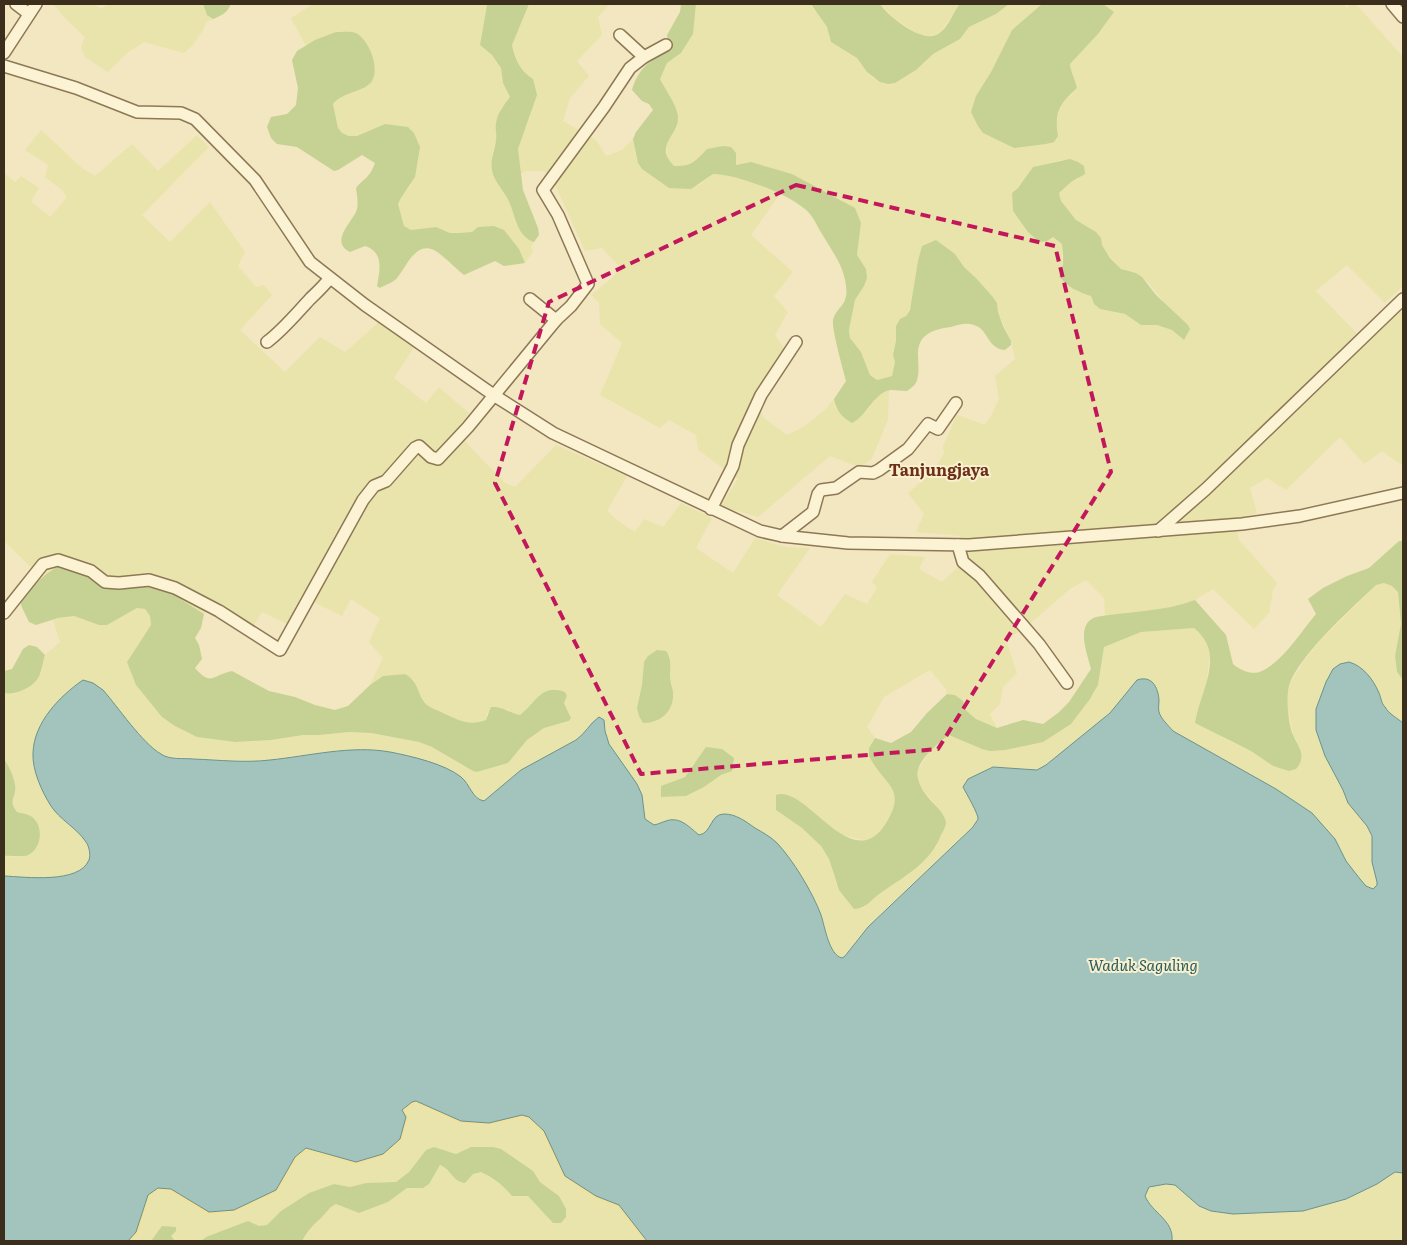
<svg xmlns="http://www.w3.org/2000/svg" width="1407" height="1245" font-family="Literata,serif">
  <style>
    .farmland { fill: #e9e4ac; fill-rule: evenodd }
    .green { fill: #c5d293 }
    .sand { fill: #f1e19a }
    .water { fill: #a3c4bd; stroke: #69938c }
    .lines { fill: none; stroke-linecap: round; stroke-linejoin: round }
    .minor-casing { stroke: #8d7856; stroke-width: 14 }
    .minor { stroke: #fcf3d4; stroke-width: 11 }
    .marked { fill: none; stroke: #c2185b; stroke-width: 4; stroke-dasharray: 10 6; stroke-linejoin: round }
    .labels { text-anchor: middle; stroke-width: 4; stroke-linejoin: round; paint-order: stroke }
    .water-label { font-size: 15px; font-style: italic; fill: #295c5d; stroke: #f9f0d0 }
    .quarter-label { font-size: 16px; font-weight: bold; fill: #6d2f17; stroke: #f9f0d0 }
  </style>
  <rect width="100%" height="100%" fill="#f2e7c0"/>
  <g class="farmland">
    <path d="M53,4H93L101,9L108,4H203L207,15L213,19L206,22L204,28L193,45L184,53L144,42L127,53L108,72L85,57L81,47L85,37L66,19Z"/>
    <path d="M313,4H490L487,5L480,45L492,55L501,68L503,83L510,97L501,108L496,124V140L492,156L498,184L507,196L522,234L527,239L534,242L531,247L533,252L525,263L519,249L473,232L450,233L436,227L411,230L404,226L398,205L401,198L411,185L385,124L357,136H350L342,133L338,128L333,104L344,95L367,86L372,81L355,33L337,32L306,46L291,18Z"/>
    <path d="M529,4H610L598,17L602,35L577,61L589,76L570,98L563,121L596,140L606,156L622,150L633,139L638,163L642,169L669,188L699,185L713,174H720L745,179L780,194L751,235L793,272L774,296L788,312L775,335L784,348L752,398L765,419L787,435L805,426L826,409L834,399L835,407L845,419L864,414L878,396L889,390L888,420L871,460L859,467L830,456L758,517L720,506L738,479L698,450L696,435L669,420L660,428L600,395L622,343L600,324L599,302L591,295L613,277L621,268L602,248L585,251L556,187L544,171H526L520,174L518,149L522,134L530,118L533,79L526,74L520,68L512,45Z"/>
    <path d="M696,4H811L827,27L831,42L857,58L867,72L873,78L895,83L916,70L933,54L960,39L969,27L996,14L1009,4H1042L1012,30L991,72L976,96L983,133L1014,148L1056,122L1059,106L1077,88L1071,73L1070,64L1098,34L1114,12L1103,4H1343L1347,8L1351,4H1356L1403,57V286L1385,303L1347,265L1316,291L1366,343L1400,309L1403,312V466L1382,451L1364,464L1340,437L1286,490L1267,478L1250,488L1257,513L1235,519L1239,540L1277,583L1273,590L1269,613L1254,629L1213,589L1195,600L1181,605L1154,610L1105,615L1104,598L1086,580L1070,589L1032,622L1006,640L1017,673L1003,687L1000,704L990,714L997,728L976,719L970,714L955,695L947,694L945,688L930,670L884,697L867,727L875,738L869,748L895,792V807L879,833L872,838L864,840L842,835L806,807L776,795V810L802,828L821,846L829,859L836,883L862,909L879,893L906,876L936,847L946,824L940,810L920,786L917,779V771L931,750L949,735L982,749L1071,724L1095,692L1099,678L1104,647L1141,632L1194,628L1205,639L1210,655L1206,686L1196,716L1223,738L1251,751L1273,766L1297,741L1293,735L1288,710V692L1290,683L1304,661L1320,641L1376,585L1384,583L1392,586L1398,591L1401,625L1395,656L1397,672L1403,680V723L1392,715L1384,707L1378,690L1316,730L1325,756L1343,790L1348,803L1367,826L1372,836V862L1377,882V885L1373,889L1366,886L1360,879L1346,861L1335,839L1294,802L1276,789L1173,731L1162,718L1158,710L1159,700L1130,688L1122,700L1110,713L1046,765L1037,770L993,767L976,812L978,820L973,826L868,926L842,958L838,957L831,947L820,912L810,890L766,835L733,815L711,825L703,834L699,835L684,822L679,820H667L654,825L645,819L642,795L637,784L609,744L605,731L604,720L595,719L581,736L576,740L521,770L484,801L480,800L474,795L462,778L398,753L377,750L320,753L268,761L225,760L163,756L152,748L52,807L87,842L91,856L86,865L72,874L46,878L4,876V856L22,857L38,843L40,835L39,827L30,815L17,812L13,806L11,799L15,792V784L4,759V693L15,694L22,690L41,674L45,655L60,642L53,620L58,618L74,616L99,625H107L137,608L145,609L150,616L151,625L127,662L162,717L188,733L204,738L235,742L271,740L303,735H319L349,732L371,733L419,742L432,747L473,771L477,772L508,763L527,740L544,728L569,722L570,714L564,703L567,696L565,693L556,689L520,715L513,714L507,709L487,713L486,721L479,723H463L427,705L419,693L414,680L405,674L383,676L370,685L383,658L369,642L380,618L351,599L342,616L301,596L287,624L262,612L252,628L214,603L204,614L174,595L102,585L52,569L42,578L4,541V173L15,182L21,176L39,188L31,201L50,217L67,197L62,190L45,177L48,165L25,150L41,130L82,168L95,176L132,144L158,171L197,135L209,147L142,215L170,242L210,202L245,252L238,266L256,287L264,285L272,295L240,330L285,372L320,337L345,352L379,322L414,347L394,378L426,403L439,387L469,413L456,432L505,483L515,487L556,445L627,476L607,511L617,520L635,532L644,519L663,527L681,503L712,518L696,548L733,573L755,538L785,547L810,548L777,595L821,627L845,594L867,604L877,588L872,582L890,554L925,557L919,569L942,582L966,560L960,536L916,532L924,514L908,493L921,482L935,468L944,453L943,446L957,415L985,425L992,414L999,399L995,376L1015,359L1011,341L998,312L997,303L976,278L964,267L955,254L912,302L906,316L896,326V341L893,355L895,362L892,376L877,380L870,375L861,352L850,338L849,330L855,300L864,286L866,269L857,255L861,223L841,199L819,190L792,174L751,162L736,165L702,155L698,161L682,167L674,166L668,161L666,144L669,137L674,131L675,108L660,79L667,63L681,53L693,34ZM1062,160L1079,179L1071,182L1059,193L1061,201L1065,208L1076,220L1096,232L1101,238L1102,245L1106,252L1121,269L1136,273L1148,282L1167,306L1184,340L1172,330L1157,325H1141L1125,314L1100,309L1094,304L1091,296L1076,291L1062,269V244L1053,237H1033L1013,211L1012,194L1023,182L1033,167ZM666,651L670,657V680L673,688L642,685L644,662ZM693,763L732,771L721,775L704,787L686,796L661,797L672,782L685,777Z"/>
    <path d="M880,4H960L941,31L935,35L927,36L920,35L895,19Z"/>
    <path d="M415,1103L461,1124L489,1125L522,1118L528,1120L542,1132L563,1177L595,1199L617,1207L644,1241H512L507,1240L505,1241H302L312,1225L324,1215L328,1208L336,1204L359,1213L388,1202L407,1188H422L429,1184L440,1165L447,1168L454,1178L465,1183L473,1174L481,1171L489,1175L502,1184L512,1196H528L553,1223L559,1196L540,1182L533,1171L493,1147H471L456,1154L434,1147L426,1150L409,1172L396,1182L366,1183L350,1187L334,1184L309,1193L281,1211L267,1225L206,1237L201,1241H175L162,1226L151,1241H131L138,1233L150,1196L159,1190L170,1192L208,1215L235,1212L278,1192L297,1159L307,1150L356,1165L405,1111Z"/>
    <path d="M1395,1172L1403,1173V1241H1172L1173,1237L1167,1222L1147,1201L1145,1196L1149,1187L1166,1184L1175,1185L1185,1194L1233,1214L1303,1211L1377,1184Z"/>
  </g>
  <g class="green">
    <path d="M203,4H231C228,12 221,16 213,19L207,15Z"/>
    <path d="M490,4H529L512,45C515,59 520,71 533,79L537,95L518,149L523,190L538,228L539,235L534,242C518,237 516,219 510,204C506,192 494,183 492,170C490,160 495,150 496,140C497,134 495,129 496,124C497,113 504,105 510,97L503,83L501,68L492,55L480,45L487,5Z"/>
    <path d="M681,4H696L693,34L681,53L667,63L660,79C665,89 678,107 678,117C679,136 653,145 674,166C691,167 696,161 707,149L723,146L731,147L736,153V165L751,162L792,174L855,208L861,223L857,255L866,269L867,278L864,286L855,300L849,330L850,338L861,352L870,375L877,380L892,376L895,362L893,355L896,341V326L900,319L906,316L910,310L918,261L922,246L936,240L955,254L964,267L976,278L992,296L997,303L998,312L1003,326L1011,341V345L1005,350C985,348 990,327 970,324C964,323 957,325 951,327C942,328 932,330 925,336C912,348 922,365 917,380C916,385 911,388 907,391C902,391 896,390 891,390C874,392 867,416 852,423C842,417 836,411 834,399L846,381C843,369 832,331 833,321C835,307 849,307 846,286C844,266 832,251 822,234C818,228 815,220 810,214C795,196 737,174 713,174L691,189L669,188L642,169L638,163L633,139L636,132L653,110L649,104L642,101L632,90C638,68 651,60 669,50L667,35L680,12Z"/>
    <path d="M811,4H880C888,16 920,42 936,35C948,30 952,13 960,4H1009L996,14L969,27L960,39L933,54L916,70L895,83L888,84L880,82L867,72L857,58L831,42L827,27Z"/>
    <path d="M1042,4H1103L1114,12L1098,34L1070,64C1071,73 1075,79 1077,88C1059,104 1054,112 1058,136L1054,142L1046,144L1014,148L983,133L978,126L971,112L976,96L991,72L1012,30Z"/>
    <path d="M336,32C342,32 351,31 356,33C369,40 380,67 372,81C365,92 344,91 333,104L338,128L342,133L349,136H357L385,124L408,127L414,133L420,147L415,177L401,198L398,204L404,226L411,230L436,227L450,233H457L472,232L478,227L494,226L504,230L519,249L525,263L504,266L495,261L464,275C455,268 443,255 434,250C415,241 406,268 397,278C394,282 385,285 380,288L377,286C380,270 384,252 365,246L350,252C330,242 350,224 356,212C359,205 357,196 356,188C365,177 369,179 375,163L362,155L338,170L334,171L297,147L277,144L271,138L267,127L271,117L287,114L296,105L298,88L292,60L297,51L315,40Z"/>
    <path d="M1070,159L1078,162L1084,166L1085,174L1071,182L1059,193L1061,201L1076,220L1096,232L1101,238L1102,245L1110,258L1121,269L1136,273L1142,277L1156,295L1188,325L1190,329L1184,340L1172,330L1157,325H1141L1125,314L1100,309L1094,304L1091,296C1078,292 1067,287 1059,276C1065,265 1063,256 1062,244L1053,237L1047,241L1039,242L1028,232L1013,211L1012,193L1018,188L1033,167Z"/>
    <path d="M1399,541H1403V680L1397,672L1395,656L1401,624L1398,592L1392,586L1384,583L1376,585C1353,607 1298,656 1289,686C1286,697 1288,724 1293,735C1299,748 1307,756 1296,769L1289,771L1273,766L1251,751L1195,723C1200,690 1227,655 1194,628L1141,632L1104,647L1098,685L1090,699L1071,724L1043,742L1005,750L990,751L982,749L949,735C937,744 913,763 918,779C920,788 927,796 932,802C937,807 946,815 946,824C945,827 943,832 941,835C931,862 905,876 882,892C871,899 868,908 854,909L839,890L829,859L821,846L802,828L776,810V795C806,784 850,875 884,826C909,788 885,787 869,756V748L875,738L891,743L911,732L927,713L947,694L955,695L963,701L965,709L970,714L976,719L997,728L1023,720L1043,724L1058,713L1069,702L1091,669C1087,653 1075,624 1096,617C1129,611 1163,612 1195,600L1226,635L1233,664C1240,670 1252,676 1262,671C1284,660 1300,633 1316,614L1308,599L1323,588L1347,576L1369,568Z"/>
    <path d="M59,566L70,567L102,585L147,584L174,595L204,614L201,628L195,638L199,645L202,659L195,668C212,687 212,675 232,671L269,691L295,697L315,705L335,710L348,706L370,685L383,676L405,674C420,682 416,694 427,705C431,708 437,710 441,712C456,719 469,727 486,720L491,707C503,706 509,713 520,715C536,703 541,683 565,692L567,696L564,703L571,718L569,721L544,728L527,740L508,763L477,772L473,771L432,747L419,742L371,733L349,732L319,735H303L271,740L235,742L197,737L175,726L162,717L136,685L127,662L151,625L150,616L145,609L137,608L107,625H99L74,616L58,618L36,625L29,622C27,617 22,609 21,604C20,594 50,570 59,566Z"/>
    <path d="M29,645L37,647L45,655C40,673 42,681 23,690C16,693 12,694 4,693V671L12,669L23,649Z"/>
    <path d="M657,650L666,651C672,659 670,667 670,677C670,683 673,688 673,693C674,711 661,723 643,723L639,716L637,708L642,685L644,662L648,656Z"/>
    <path d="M706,747L722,749L734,758L732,771L721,775L704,787L686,796L661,797V786L685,777Z"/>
    <path d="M4,759C9,766 14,777 15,785C17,798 7,799 17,812C24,814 31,814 35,820C44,830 40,850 28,855C21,858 12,855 4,856Z"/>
    <path d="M434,1147L456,1154L471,1147H493L501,1149L533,1171L540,1182L559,1196L566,1209V1217L561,1223H553L528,1196H512C503,1185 494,1178 481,1172L473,1174L465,1183C453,1182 451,1169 440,1165L429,1184L423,1188H407L388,1202L359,1213L336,1204C329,1207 328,1211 322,1217C313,1225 308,1230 302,1241H201L206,1237L248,1221L259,1226L267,1225L281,1211L309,1193L334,1184L350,1187L366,1183L396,1182L409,1172L426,1150Z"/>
    <path d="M162,1226L176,1227V1231L171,1236L175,1241H151Z"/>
  </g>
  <path class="sand" d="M412,1101H416L461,1121L489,1123L522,1115L529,1117L544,1131L565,1176L596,1196L619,1205L647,1241H644L617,1207L595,1199L563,1177L542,1132L528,1120L522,1118L489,1125L461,1124L415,1103L406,1111L409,1117L402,1140L384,1156L356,1165L307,1151L297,1159L278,1192L235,1212L208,1215L170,1192L159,1190L150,1196L138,1234L131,1241H128L136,1232L148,1195L158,1188L171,1189L209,1212L276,1190L295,1157L306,1148L356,1162Z"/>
  <path class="water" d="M1349,662C1363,666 1373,679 1379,693C1381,697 1381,703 1385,707C1389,714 1397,718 1403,723V1173L1395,1172L1377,1184L1346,1199L1303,1211L1233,1214L1211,1211L1199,1206L1175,1185L1166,1184L1149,1187L1145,1196C1152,1213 1174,1220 1172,1241H647L619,1205L596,1196L565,1176L544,1131L529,1117L522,1115L489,1123L461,1121L416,1101L412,1102L402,1110L406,1117L400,1139L383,1154L356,1162L306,1148L295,1157L276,1190L234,1210L209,1212L171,1189L158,1188L148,1195L136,1232L128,1241H4V876C26,877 79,884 89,860C91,855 89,846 86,842C77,828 60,820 51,806C42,792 32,770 33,753C34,722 60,696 83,680L93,683L103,690C118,707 142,743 161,754C169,760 184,758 194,759C219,760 245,763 270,760C309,756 351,745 390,752C411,756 445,764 461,777C470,784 472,799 484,801L521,770L576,740C585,734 590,723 599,717L604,720L605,731L609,744L637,784L642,795L645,819L654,825C659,824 662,822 666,821C680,816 689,827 699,835C712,833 710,814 724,814C736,814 745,821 755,828C762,832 771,837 777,843C793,860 813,893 821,915C825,927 829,955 842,958L845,956L868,927L973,827C973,826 978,820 978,819C979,815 966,793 963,787L968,779L993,767L1037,770L1046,765L1110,713L1137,680C1152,675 1158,687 1159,700C1159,704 1158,708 1159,712C1161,719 1168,725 1173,731L1276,789L1312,813L1335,839L1346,861L1360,879L1366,886L1373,889L1377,885V882L1372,862V836L1367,826L1348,803L1343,790L1325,756L1316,730V709L1326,682L1333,669L1340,664Z"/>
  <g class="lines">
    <defs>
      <g id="minor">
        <path d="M16,4L29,14"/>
        <path d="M1392,4L1403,17"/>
        <path d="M620,35L644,57"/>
        <path d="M4,53L36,4"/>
        <path d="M4,66L76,88L137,112L181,113L195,119L255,180L310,262L365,305L495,396L553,433L760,531L782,536L848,543L969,545L1242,524L1300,516L1403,493"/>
        <path d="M530,299L556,320"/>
        <path d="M267,342C283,330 296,314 310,299C317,292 323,287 329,279"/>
        <path d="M711,509L733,466L738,445L761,395L796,342"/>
        <path d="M1158,531L1206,489L1403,299"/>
        <path d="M782,536L813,512L818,494L821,490L836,488L859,472L873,473L879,470L908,449L928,424L938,429L956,403"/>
        <path d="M958,545L963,562L980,576L1039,644L1067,683"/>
        <path d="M4,613L43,564L58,560L91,571L105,582L119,583L149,580L175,588L219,611L280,650L363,500L374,486L386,481L415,448L419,446L431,457L438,459L468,427L556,320L571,306L588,284L558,215L543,190L604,107L630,68L644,57L666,45"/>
      </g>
    </defs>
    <use href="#minor" class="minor-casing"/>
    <use href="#minor" class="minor"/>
  </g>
  <path class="marked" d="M796,185L1055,246L1111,472L938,749L641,774L495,483L549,302Z"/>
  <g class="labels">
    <g class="water-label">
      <text x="1143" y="971">Waduk Saguling</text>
    </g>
    <g class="quarter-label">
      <text x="939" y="476">Tanjungjaya</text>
    </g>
  </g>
  <rect width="1407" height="1245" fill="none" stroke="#3b2e1c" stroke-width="10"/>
</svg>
